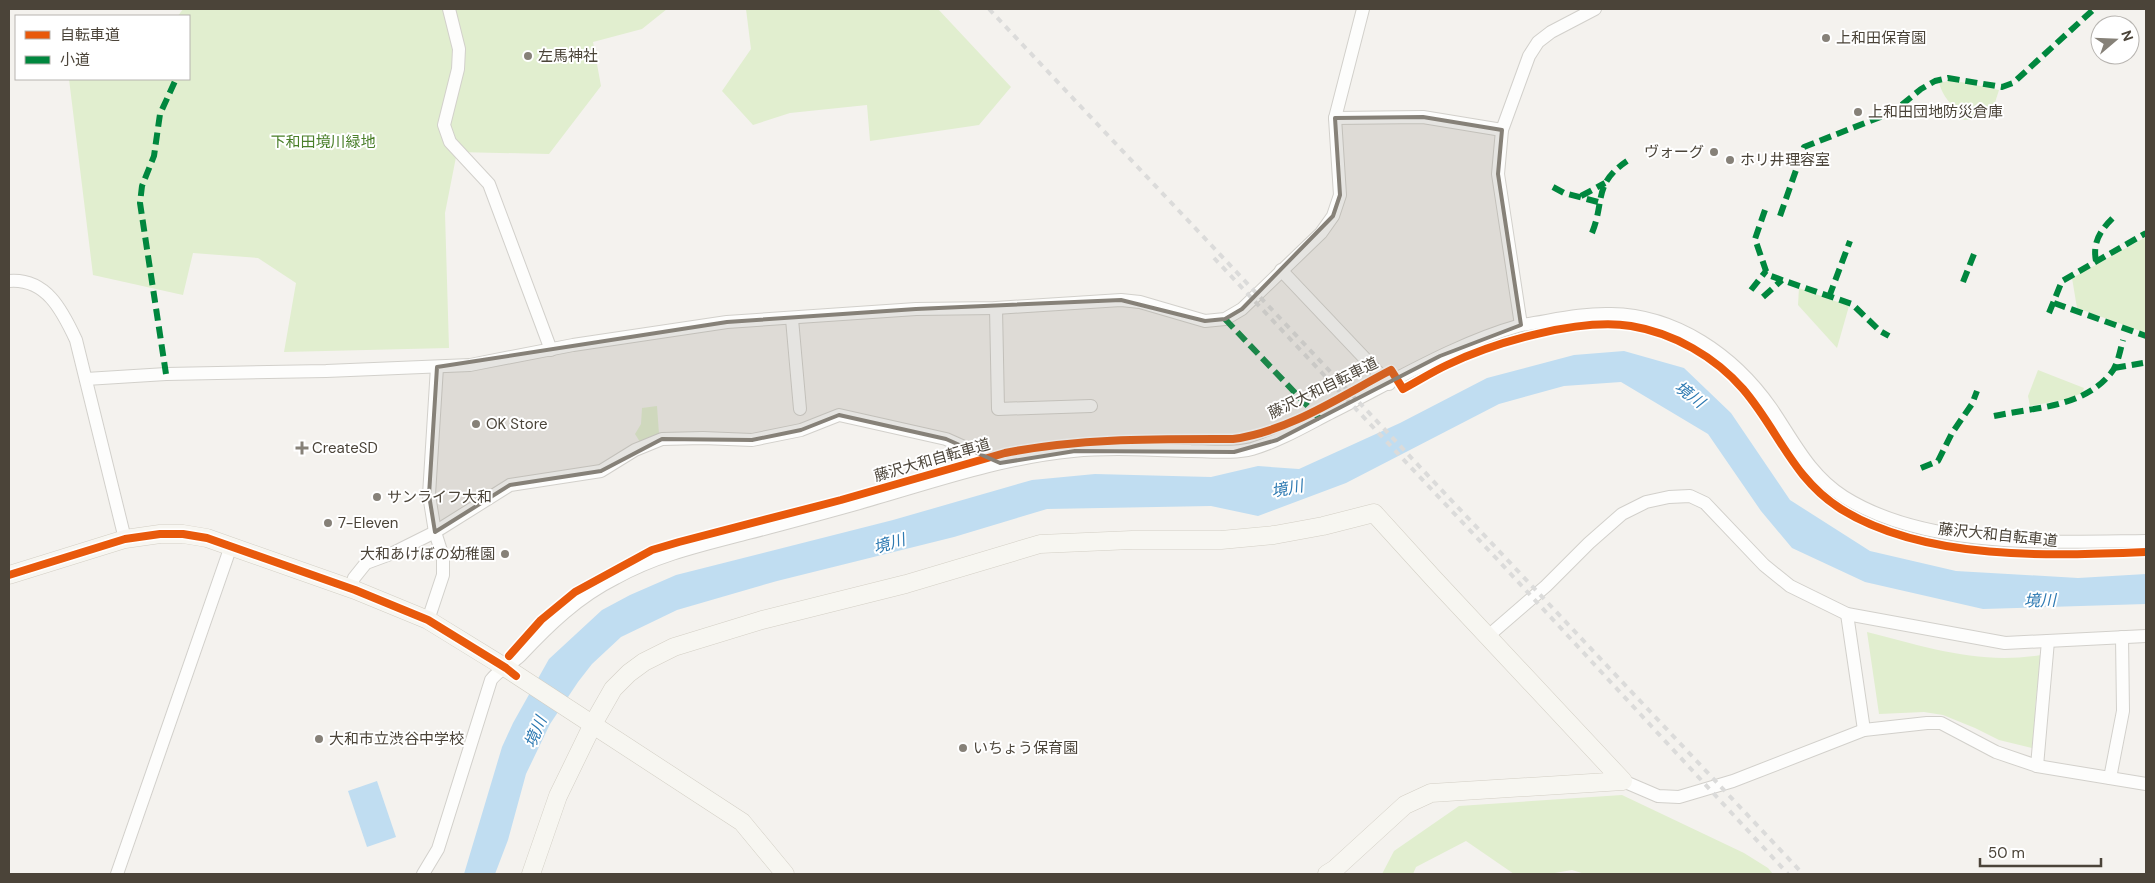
<svg xmlns="http://www.w3.org/2000/svg" width="2155" height="883" font-family="'DM Sans','Noto Sans JP',sans-serif">
  <style>
    .green { fill: #e1eecf }
    .water { fill: #c0ddf1 }
    .lines { fill: none; stroke-linecap: round; stroke-linejoin: round }
    .street-casing { stroke: #d2d0cb; stroke-width: 14 }
    .secondary-casing { stroke: #d3cfc5; stroke-width: 19 }
    .street { stroke: #fdfdfc; stroke-width: 12 }
    .secondary { stroke: #f7f6f1; stroke-width: 18 }
    .rail { stroke: #dbdbda; stroke-width: 4; stroke-dasharray: 6 6; stroke-linecap: butt }
    .quiet { stroke: #00873e; stroke-width: 6; stroke-dasharray: 12 6; stroke-linecap: butt }
    .cycleway-casing { stroke: #fff; stroke-width: 11 }
    .cycleway { stroke: #e8590c; stroke-width: 8 }
    .marked { fill: #868178; fill-opacity: 0.2; stroke: #868178; stroke-width: 4; stroke-linejoin: round }
    .poi-dot { fill: #868178; stroke: #fff; stroke-width: 2 }
    .labels { text-anchor: middle; stroke-width: 4; stroke-linejoin: round; paint-order: stroke }
    .poi-label { font-size: 15px; fill: #4b4439; stroke: #fff; text-anchor: start }
    .park-label { font-size: 15px; fill: #4a7f2a; stroke: #fff }
    .street-label { font-size: 15px; fill: #4b4439; stroke: #fff }
    .water-label { font-size: 16px; font-style: italic; fill: #2e7ab2; stroke: #fff }
  </style>
  <rect width="100%" height="100%" fill="#f4f2ee"/>
  <g class="green">
    <path d="M183,9H667L642,29L593,42L601,86L549,154L457,152L445,213L449,348L284,352L296,283L258,258L193,253L183,295L93,275L69,79H189V16H178Z"/>
    <path d="M746,9H938L1011,87L979,125L870,141L867,105L790,113L753,125L722,91L751,49Z"/>
    <path d="M1948,81L1961,82L1999,90L1990,118L1964,120C1954,105 1945,102 1939,83Z"/>
    <path d="M2146,237V333L2077,308L2072,278Z"/>
    <path d="M1799,288L1849,306L1837,348L1798,305Z"/>
    <path d="M2038,370L2084,388L2082,393L2068,399L2030,406L2028,396Z"/>
    <path d="M657,406L659,434L640,442L635,434L641,424L642,408Z"/>
    <path d="M1867,632C1926,647 1979,665 2041,655L2035,708L2036,749L1999,740L1975,728L1943,715L1924,712L1879,714Z"/>
    <path d="M1622,795L1744,853L1768,868L1773,874H1585L1572,870L1549,874H1514L1466,841L1416,867L1413,874H1382L1394,851L1459,806Z"/>
  </g>
  <g class="water">
    <path d="M1624,351L1684,368L1731,413L1790,500L1870,551L1956,571L2078,578L2146,574V604L1983,609L1865,582L1792,548L1761,511L1708,434L1621,382L1564,386L1499,404L1346,483L1258,516L1211,506L1047,509L954,537L777,581L677,610L621,637L592,664L578,682L550,724L526,774L508,840L495,874H464L502,747L513,723L549,659L602,610L630,595L676,575L893,520L1032,480L1095,474L1211,477L1258,466L1299,469L1400,423L1487,378L1574,355Z"/>
    <path d="M377,781L396,837L367,847L348,791Z"/>
  </g>
  <g class="lines">
    <defs>
      <g id="street">
        <path d="M449,9L459,49L458,69L444,125L450,142L489,184L551,350"/>
        <path d="M1595,9L1551,32L1538,42L1529,56L1502,130L1498,174L1521,325C1550,321 1581,313 1611,314C1676,315 1734,355 1771,408C1793,440 1809,475 1844,497C1927,549 2052,542 2146,541"/>
        <path d="M1335,118L1423,117L1502,130"/>
        <path d="M1281,270L1389,384"/>
        <path d="M9,281C46,278 62,310 76,340L125,539"/>
        <path d="M996,308L998,409L1091,406"/>
        <path d="M792,319L800,409"/>
        <path d="M86,379L166,374L326,371L470,365L573,345L727,322L916,309L996,308L1121,300L1140,302L1205,321L1225,319L1242,309L1321,233L1333,216L1340,195L1335,118L1363,9"/>
        <path d="M351,588L354,578L366,563L393,553L435,532L510,485L601,471L635,450L662,439L703,438L752,440L801,430L839,415L946,439L1000,463"/>
        <path d="M1847,614L1864,730"/>
        <path d="M428,620L443,575V557L435,532L429,495L437,367"/>
        <path d="M1487,637L1546,586L1589,543L1622,514L1646,502L1669,497L1690,496L1705,503L1764,565L1790,586L1847,614L2005,643L2146,636"/>
        <path d="M2037,766L2048,641"/>
        <path d="M2110,778L2123,711L2122,637"/>
        <path d="M1623,781L1658,796L1679,797L1733,781L1864,730L1927,723H1941L1996,752L2037,766L2146,784"/>
        <path d="M117,874L231,546"/>
        <path d="M423,874L438,849L491,680C498,670 512,664 521,655C549,625 578,597 616,578C657,555 702,545 748,533C784,524 820,514 856,504C927,484 999,458 1073,451C1112,447 1152,450 1191,451C1211,451 1233,454 1252,449C1279,441 1303,427 1328,414C1391,383 1453,344 1521,325"/>
      </g>
      <g id="secondary">
        <path d="M9,575L125,539L160,534H183L207,538L355,590L428,620L506,668L742,822L785,874"/>
        <path d="M531,874L558,796L593,724L613,689L629,673L644,662L674,647L762,620L906,584L1040,544L1132,540H1221L1274,535L1323,526L1374,513L1434,579L1623,781L1431,793L1405,805L1335,869L1327,874"/>
      </g>
    </defs>
    <use href="#street" class="street-casing"/>
    <use href="#secondary" class="secondary-casing"/>
    <use href="#street" class="street"/>
    <use href="#secondary" class="secondary"/>
    <g class="rail">
      <path d="M989,9L1803,874"/>
      <path d="M1214,258L1496,558L1788,874"/>
    </g>
    <g class="quiet">
      <path d="M1553,187L1564,193L1598,202"/>
      <path d="M1581,196L1605,183"/>
      <path d="M1765,210L1755,239L1766,271L1771,276L1782,280L1852,304L1880,331L1889,336"/>
      <path d="M1780,216L1804,147L1893,112L1921,89L1935,81L1948,78L2002,87L2013,83L2094,9"/>
      <path d="M1592,233C1605,201 1593,184 1627,161"/>
      <path d="M2096,261C2092,241 2102,228 2116,215"/>
      <path d="M1963,282L1974,254"/>
      <path d="M1751,290L1766,271"/>
      <path d="M1763,297L1782,280"/>
      <path d="M1829,297L1850,241"/>
      <path d="M2054,303L2146,336"/>
      <path d="M2049,313L2062,281L2146,233"/>
      <path d="M1225,319L1320,419"/>
      <path d="M2114,368L2143,363"/>
      <path d="M166,374L140,203L142,186L154,156L160,114L176,79"/>
      <path d="M1994,416C2035,407 2083,408 2111,373C2118,365 2120,350 2123,340"/>
      <path d="M1921,468L1938,461L1952,433L1972,404L1977,391"/>
    </g>
    <defs>
      <g id="cycleway">
        <path d="M9,575L125,539L160,534H183L207,538L355,590L428,620L506,668L516,676"/>
        <path d="M509,656L541,620L575,592L652,550L679,542L841,500L1005,453C1080,438 1156,439 1233,439C1290,431 1341,396 1391,370L1403,389C1418,381 1432,372 1447,365C1495,342 1579,318 1631,326C1674,333 1715,357 1743,389C1779,431 1792,478 1841,509C1925,561 2051,556 2146,552"/>
      </g>
    </defs>
    <use href="#cycleway" class="cycleway-casing"/>
    <use href="#cycleway" class="cycleway"/>
  </g>
  <path class="marked" d="M1423,117L1502,130L1498,174L1521,325L1440,356L1277,440L1234,452L1075,451L1000,463L946,439L839,415L801,430L752,440L662,439L601,471L510,485L435,532L429,495L437,367L727,322L916,309L1121,300L1205,321L1225,319L1242,309L1333,216L1340,195L1335,118Z"/>
  <g class="poi-dot">
    <circle cx="1826" cy="38" r="5"/>
    <circle cx="528" cy="56" r="5"/>
    <circle cx="1858" cy="112" r="5"/>
    <circle cx="1714" cy="152" r="5"/>
    <circle cx="1730" cy="160" r="5"/>
    <circle cx="476" cy="424" r="5"/>
    <path d="M299.5 440.5h5v5h5v5h-5v5h-5v-5h-5v-5h5z"/>
    <circle cx="377" cy="497" r="5"/>
    <circle cx="328" cy="523" r="5"/>
    <circle cx="505" cy="554" r="5"/>
    <circle cx="319" cy="739" r="5"/>
    <circle cx="963" cy="748" r="5"/>
  </g>
  <g class="labels">
    <g class="poi-label">
      <text x="1836" y="43">上和田保育園</text>
      <text x="538" y="61">左馬神社</text>
      <text x="1868" y="117">上和田団地防災倉庫</text>
      <text x="1704" y="157" text-anchor="end">ヴォーグ</text>
      <text x="1740" y="165">ホリ井理容室</text>
      <text x="486" y="429">OK Store</text>
      <text x="312" y="453">CreateSD</text>
      <text x="387" y="502">サンライフ大和</text>
      <text x="338" y="528">7-Eleven</text>
      <text x="495" y="559" text-anchor="end">大和あけぼの幼稚園</text>
      <text x="329" y="744">大和市立渋谷中学校</text>
      <text x="973" y="753">いちょう保育園</text>
    </g>
    <g class="park-label">
      <text x="323" y="147">下和田境川緑地</text>
    </g>
    <g class="street-label">
      <text transform="translate(1323 388) rotate(-26)" y="5">藤沢大和自転車道</text>
      <text transform="translate(932 460) rotate(-16)" y="5">藤沢大和自転車道</text>
      <text transform="translate(1998 535) rotate(6)" y="5">藤沢大和自転車道</text>
    </g>
    <g class="water-label">
      <text transform="translate(1690 394) rotate(37)" y="6">境川</text>
      <text transform="translate(1287 488) rotate(-11)" y="6">境川</text>
      <text transform="translate(889 543) rotate(-16)" y="6">境川</text>
      <text transform="translate(2040 600) rotate(-1)" y="6">境川</text>
      <text transform="translate(535 732) rotate(-67)" y="6">境川</text>
    </g>
  </g>
  <rect width="2155" height="883" fill="none" stroke="#4b4439" stroke-width="20"/>
  <rect x="15" y="15" width="175" height="65" fill="#ffffff" stroke="#b7b4b0"/>
  <rect x="25" y="31" width="25" height="8" fill="#e8590c" stroke="#b7b4b0"/>
  <text x="60" y="40" font-size="15" fill="#4b4439">自転車道</text>
  <rect x="25" y="56" width="25" height="8" fill="#00873e" stroke="#b7b4b0"/>
  <text x="60" y="65" font-size="15" fill="#4b4439">小道</text>
  <g transform="translate(2115 40) rotate(71)"><circle r="24" fill="#ffffff" stroke="#b7b4b0"/>
  <path d="M0-4L9 19L0 12L-9 19Z" fill="#868178"/>
  <text y="-8" font-size="14" font-weight="bold" text-anchor="middle" fill="#4b4439">N</text>
  </g>
  <path d="M1980 858v8h121v-8" fill="none" stroke="#4b4439" stroke-width="2.5"/>
  <text x="1988" y="858" font-size="15" fill="#4b4439" stroke="#ffffff" stroke-width="4" paint-order="stroke">50 m</text>
</svg>
